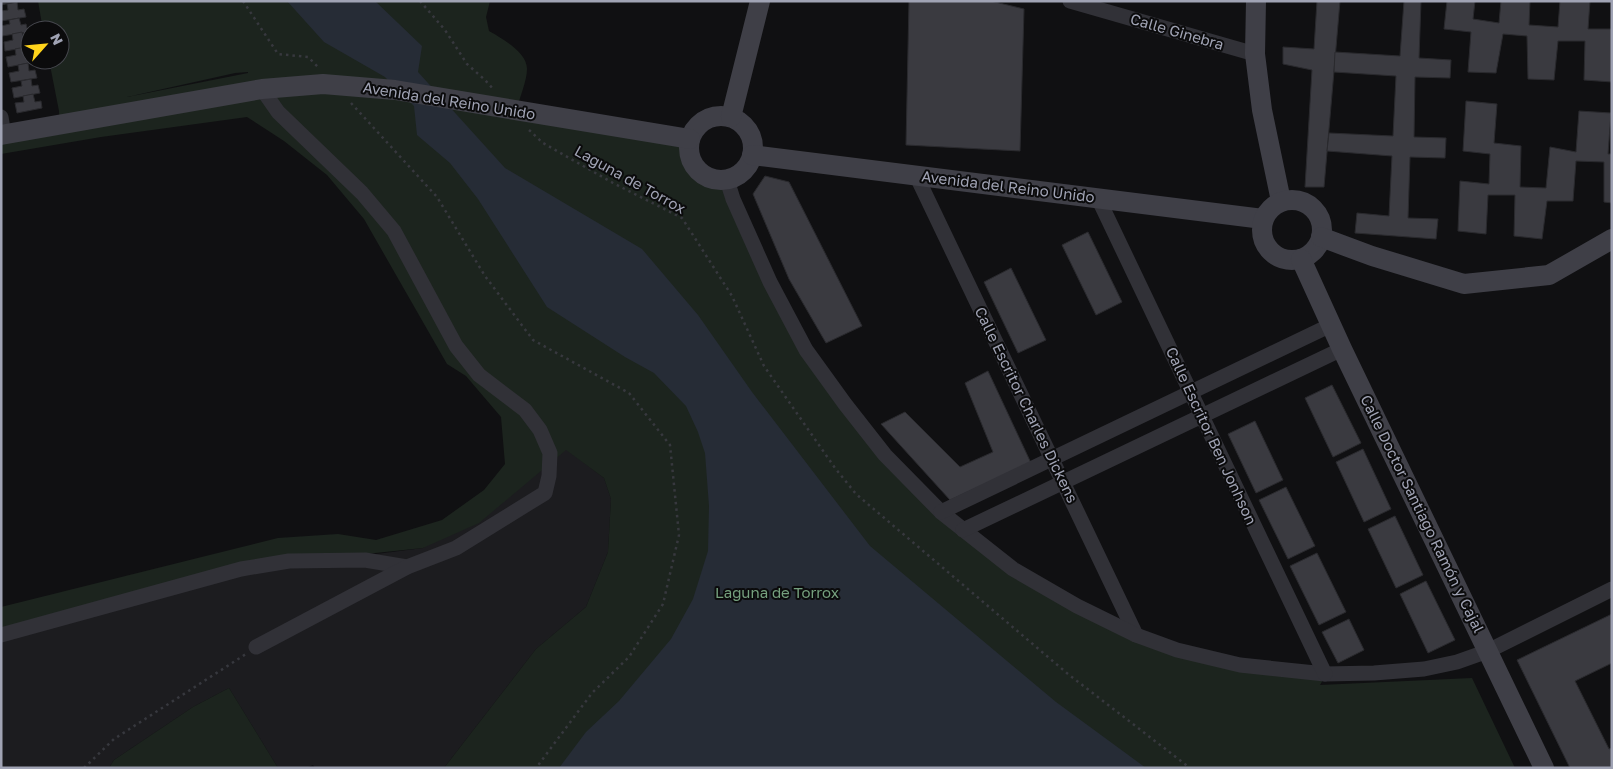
<svg xmlns="http://www.w3.org/2000/svg" width="1613" height="769" font-family="'Golos Text',sans-serif">
  <style>
    .built { fill: #1c1c1f }
    .green { fill: #1c241e; fill-rule: evenodd }
    .water { fill: #262c36 }
    .building { fill: #3a3a40; stroke: #2a2a2e }
    .lines { fill: none; stroke-linecap: round; stroke-linejoin: round }
    .path { stroke: #37383e; stroke-width: 2.5; stroke-dasharray: 2.5 4; stroke-linecap: butt }
    .street { stroke: #313137; stroke-width: 15 }
    .secondary { stroke: #3f3f47; stroke-width: 20 }
    .labels { text-anchor: middle; stroke-width: 4; stroke-linejoin: round; paint-order: stroke }
    .street-label { font-size: 15px; fill: #a0a3b4; stroke: #0b0b0c }
    .park-label { font-size: 15px; fill: #75a07e; stroke: #0b0b0c }
  </style>
  <rect width="100%" height="100%" fill="#101012"/>
  <path class="built" d="M566,449L604,478L611,499L608,552L586,607L536,649L444,768H315L313,765L306,768H278L229,688L193,707L114,760L109,768H1V634L214,575L423,548Z"/>
  <g class="green">
    <path d="M38,1H490L486,17L489,31C501,38 527,52 527,69C527,80 520,97 517,108L689,139C690,166 705,175 729,182L807,350L879,446L1015,568L1133,635L1242,664L1327,673L1320,685L1472,678L1515,768H444L536,649L586,607L608,552L611,499L604,478L566,450L479,523L423,548L271,564L1,634V607L278,538L338,534L376,540L442,520L484,490L505,464L501,417L466,376L447,364L364,219L327,175L284,141L247,117L101,137L1,154V144L60,134L59,111L49,60H60V30H43ZM248,72V73L127,97L235,73Z"/>
    <path d="M229,688L278,768H109L114,760L193,707Z"/>
  </g>
  <path class="water" d="M287,1H375L422,46L418,72L505,168L642,249L698,315L752,392L870,546L1056,702L1146,768H559L586,732L619,701L671,639L693,599L708,551L709,506L705,453L698,432L686,406L654,373L625,357L547,307L478,199L450,163L417,135L414,106L385,77L324,42Z"/>
  <g class="building">
    <path d="M1,1H20L1,5Z"/>
    <path d="M909,1H991L1024,9L1020,151L906,145Z"/>
    <path d="M1317,1H1340L1324,187H1305L1312,70L1283,64V47L1314,49Z"/>
    <path d="M1404,1H1421L1419,58L1451,60L1450,78L1415,77L1414,137L1446,138L1445,158L1410,157L1408,218L1438,219L1436,239L1355,233L1357,213L1389,216L1392,156L1327,151L1329,133L1393,136L1396,76L1334,72L1335,52L1400,56Z"/>
    <path d="M1447,1H1475L1473,19L1499,23L1501,1H1530L1529,25L1558,27L1560,1H1590L1588,29H1612V82L1584,80L1585,41H1558L1554,80L1528,79L1527,36L1503,34L1496,73L1468,72L1471,32L1444,29Z"/>
    <path d="M17,2L18,10L24,9L26,17L1,21V11L8,10L7,4Z"/>
    <path d="M19,18L21,25L26,24L28,32L2,36L1,26L10,24L9,20Z"/>
    <path d="M22,32L24,41L29,40L30,47L5,51L4,42L13,40L12,34Z"/>
    <path d="M25,47L27,55H30V60H34V62L8,67L6,57L16,55L15,49Z"/>
    <path d="M28,63L29,71L35,70L37,78L11,82L9,73L19,71L18,65Z"/>
    <path d="M31,79L32,86L38,85L40,93L14,98L12,88L22,86L21,81Z"/>
    <path d="M33,94L35,102L41,101L42,108L17,113L15,103L24,102L23,96Z"/>
    <path d="M1466,101L1497,104L1494,143L1521,146L1520,187L1546,188L1550,147L1576,152L1579,111L1611,113L1608,154H1612V203L1604,202V162L1576,161L1573,201H1547L1542,239L1514,236L1515,195H1488L1486,234L1458,231L1460,181L1489,184L1490,154L1463,151Z"/>
    <path d="M765,176L789,182L862,326L826,343L789,279L753,194Z"/>
    <path d="M1088,232L1122,302L1096,315L1062,245Z"/>
    <path d="M1011,268L1046,340L1018,353L984,282Z"/>
    <path d="M988,371L1031,463L950,500L881,424L905,412L960,467L993,452L965,383Z"/>
    <path d="M1332,385L1361,443L1333,457L1305,398Z"/>
    <path d="M1255,421L1283,480L1256,493L1228,434Z"/>
    <path d="M1363,449L1391,509L1364,522L1336,462Z"/>
    <path d="M1286,487L1315,546L1288,559L1259,500Z"/>
    <path d="M1395,516L1423,575L1396,588L1368,529Z"/>
    <path d="M1317,553L1346,612L1319,625L1290,566Z"/>
    <path d="M1426,581L1455,640L1428,653L1400,594Z"/>
    <path d="M1612,614V663L1575,681L1609,749L1612,748V768H1570L1517,660Z"/>
    <path d="M1349,619L1364,650L1338,663L1322,632Z"/>
  </g>
  <g class="lines">
    <g class="path">
      <path d="M243,1L278,54L308,57L318,67"/>
      <path d="M420,1L445,30L467,64L485,80L494,90"/>
      <path d="M351,103L437,197L485,276L533,340L629,393L670,445L679,535L663,604L629,657L592,693L536,768"/>
      <path d="M529,130L543,143L613,183L682,218L732,296L764,366L835,468L856,494L1068,674L1190,768"/>
      <path d="M84,768L114,739L246,654"/>
    </g>
    <g class="street">
      <path d="M1070,1L1255,54"/>
      <path d="M1,117L4,135"/>
      <path d="M916,175L1136,635"/>
      <path d="M727,180L733,199L770,282L806,350L845,404L885,455L941,512L1013,569L1077,606L1136,635L1177,650L1240,665L1325,674L1374,673L1424,669L1457,662L1488,651L1612,589"/>
      <path d="M1098,198L1325,674"/>
      <path d="M941,512L1331,325"/>
      <path d="M963,530L1342,349"/>
      <path d="M1,635L241,569L289,561L365,560L407,567"/>
      <path d="M256,647L407,567L456,548L545,493L549,476L550,453L540,430L525,410L479,375L456,346L394,231L362,193L278,112L262,89"/>
    </g>
    <g class="secondary">
      <path d="M1256,1L1255,54L1262,110L1281,201"/>
      <circle cx="721" cy="148" r="32"/>
      <path d="M731,117L760,1"/>
      <path d="M1,135L262,89L323,84L395,90L690,139"/>
      <path d="M752,155L1263,219"/>
      <circle cx="1292" cy="230" r="30"/>
      <path d="M1321,237L1372,256L1464,284L1549,275L1612,239"/>
      <path d="M1301,259L1342,349L1544,768"/>
    </g>
  </g>
  <g class="labels">
    <g class="street-label">
      <text transform="translate(1177 32) rotate(16)" y="5">Calle Ginebra</text>
      <text transform="translate(449 101) rotate(9)" y="5">Avenida del Reino Unido</text>
      <text transform="translate(630 180) rotate(29)" y="5">Laguna de Torrox</text>
      <text transform="translate(1008 187) rotate(7)" y="5">Avenida del Reino Unido</text>
      <text transform="translate(1026 405) rotate(64)" y="5">Calle Escritor Charles Dickens</text>
      <text transform="translate(1211 436) rotate(65)" y="5">Calle Escritor Ben Jonhson</text>
      <text transform="translate(1422 514) rotate(64)" y="5">Calle Doctor Santiago Ramón y Cajal</text>
    </g>
    <g class="park-label">
      <text x="777" y="598">Laguna de Torrox</text>
    </g>
  </g>
  <rect width="1613" height="769" fill="none" stroke="#a0a3b4" stroke-width="5"/>
  <g transform="translate(45 45) rotate(63)"><circle r="24" fill="#0b0b0c" stroke="#47484f"/>
  <path d="M0-4L9 19L0 12L-9 19Z" fill="#ffd41b"/>
  <text y="-8" font-size="14" font-weight="bold" text-anchor="middle" fill="#a0a3b4">N</text>
  </g>
</svg>
